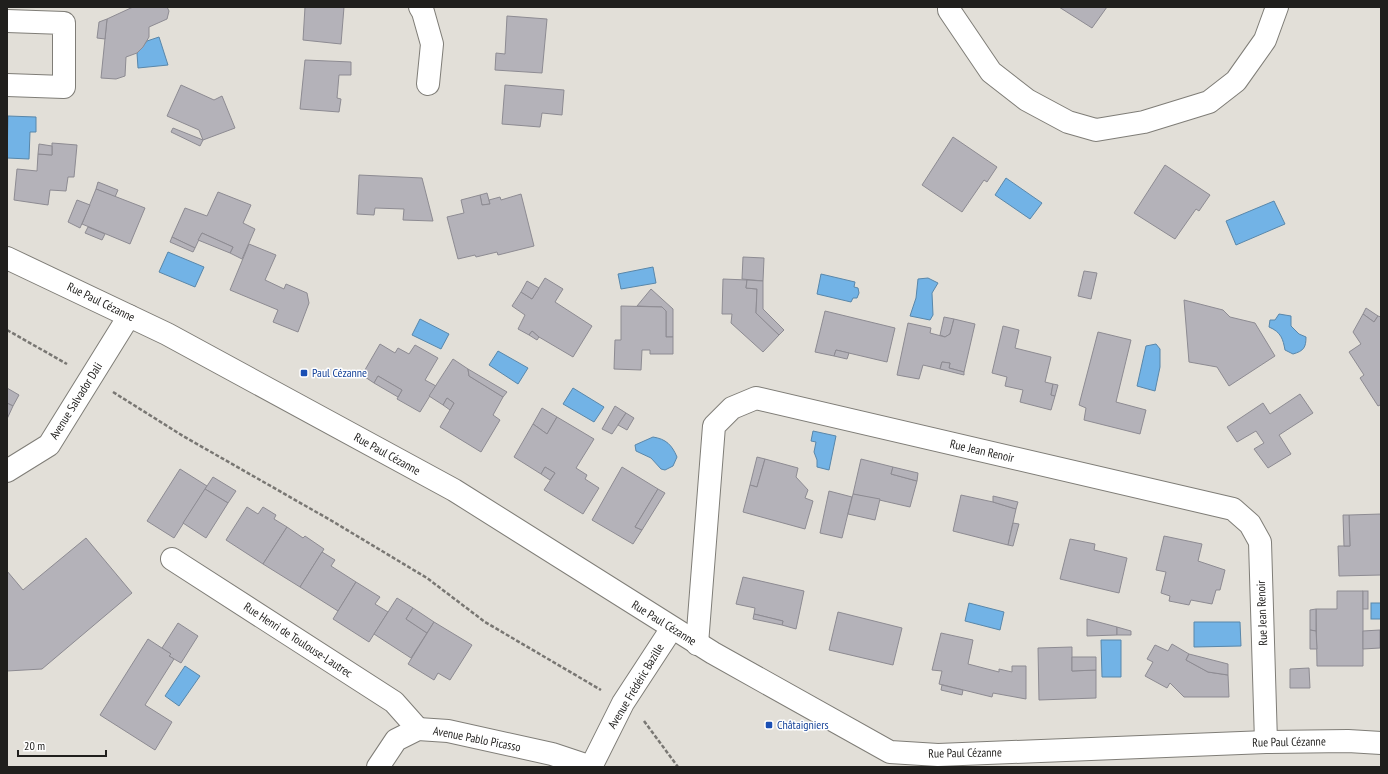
<svg xmlns="http://www.w3.org/2000/svg" width="1388" height="774" font-family="'PT Sans Narrow',sans-serif">
  <style>
    .water { fill: #72b3e6; stroke: #5987aa }
    .building { fill: #b4b2b9; stroke: #8d8b92 }
    .lines { fill: none; stroke-linecap: round; stroke-linejoin: round }
    .minor-casing { stroke: #7f7d77; stroke-width: 24 }
    .path { stroke: #797773; stroke-width: 2.5; stroke-dasharray: 4 2; stroke-linecap: butt }
    .minor { stroke: #fff; stroke-width: 22 }
    .transit-dot { fill: #1a4fb4; stroke: #fff; stroke-width: 1.5 }
    .labels { text-anchor: middle; stroke-width: 3; stroke-linejoin: round; paint-order: stroke }
    .street-label { font-size: 12px; fill: #201f1d; stroke: #fff }
    .transit-label { font-size: 12px; fill: #164399; stroke: #fff; text-anchor: start }
  </style>
  <rect width="100%" height="100%" fill="#e2dfd8"/>
  <g class="water">
    <path d="M159,37L168,65L138,68L137,53L147,41Z"/>
    <path d="M8,116L36,117V132H30L29,159L7,158Z"/>
    <path d="M1006,178L1042,203L1030,219L995,195Z"/>
    <path d="M1274,201L1285,224L1236,245L1226,221Z"/>
    <path d="M168,252L204,267L195,287L159,272Z"/>
    <path d="M653,267L656,283L621,289L618,274Z"/>
    <path d="M821,274L855,282L854,287L858,288L859,293L857,298H853L851,302L817,294Z"/>
    <path d="M928,278L938,283L932,293L933,315L930,320L910,316L916,298L918,279Z"/>
    <path d="M1279,314L1291,316V326L1299,334L1306,337C1306,347 1304,351 1293,354L1285,350C1283,339 1281,332 1269,327L1270,320H1275Z"/>
    <path d="M420,319L449,334L441,349L412,335Z"/>
    <path d="M1156,344L1160,349V367L1155,391L1137,386L1146,346Z"/>
    <path d="M498,351L528,368L518,384L489,365Z"/>
    <path d="M573,388L604,407L594,422L563,404Z"/>
    <path d="M813,431L836,436L829,470L817,467V460L814,452L816,442L811,441Z"/>
    <path d="M653,437C666,439 672,445 677,457L673,466L665,470L661,469L651,458L636,451L635,445Z"/>
    <path d="M969,603L1004,612L1000,630L965,621Z"/>
    <rect x="1371" y="603" width="10" height="16"/>
    <path d="M1194,622H1240L1241,646L1194,647Z"/>
    <path d="M1101,640H1121V677H1102Z"/>
    <path d="M185,666L200,676L179,706L165,696Z"/>
  </g>
  <g class="building">
    <path d="M133,7H167L169,11L167,19L149,27V37L143,47L137,53L126,57L125,76L116,79L101,78L107,19Z"/>
    <path d="M305,7H344L341,44L303,40Z"/>
    <path d="M1059,7H1107L1092,28Z"/>
    <path d="M507,16L547,19L542,73L495,70L496,53L505,54Z"/>
    <path d="M107,19L105,39L97,38L99,22Z"/>
    <path d="M305,60L351,62V75H339L337,98L341,99L339,112L300,109Z"/>
    <path d="M181,85L214,100L222,96L235,128L203,140L199,130L167,116Z"/>
    <path d="M505,85L564,90L562,115L542,113L540,127L502,124Z"/>
    <path d="M173,128L203,140L200,146L171,132Z"/>
    <path d="M953,137L997,167L987,182L984,180L962,212L922,185Z"/>
    <path d="M52,143L77,145L74,177H68L66,191L50,190L48,205L14,200L17,169L37,171L38,154L52,155Z"/>
    <path d="M39,144L52,146V155L38,154Z"/>
    <path d="M1165,165L1210,195L1199,211L1196,209L1175,239L1134,213Z"/>
    <path d="M359,175L422,178L433,221L403,220L404,209L375,208L374,215L357,214Z"/>
    <path d="M98,182L118,190L115,197L96,189Z"/>
    <path d="M96,189L145,208L130,244L82,224Z"/>
    <path d="M218,192L251,205L243,223L255,229L242,259L230,253L233,247L202,233L195,248L172,237L185,208L207,216Z"/>
    <path d="M487,193L490,204L482,205L480,195Z"/>
    <path d="M521,194L534,246L498,255L497,252L476,257L475,255L458,259L447,217L464,213L461,200L480,195L482,205L490,204L489,200L500,197L501,200Z"/>
    <path d="M77,200L90,205L80,228L68,222Z"/>
    <path d="M88,227L105,234L102,240L85,233Z"/>
    <path d="M202,233L233,247L230,253L198,240Z"/>
    <path d="M172,237L195,248L193,252L170,242Z"/>
    <path d="M249,244L276,255L265,280L284,289L286,284L307,293L309,303L298,332L273,322L278,310L230,290Z"/>
    <path d="M743,257L764,258L763,281L742,279Z"/>
    <path d="M1084,271L1097,273L1091,299L1078,296Z"/>
    <path d="M545,278L563,289L555,302L592,326L573,357L539,337L532,331L529,335L518,329L525,315L512,306L521,292L532,299Z"/>
    <path d="M723,279L747,280L746,288L757,289L756,313L779,335L763,352L731,323L732,314H722Z"/>
    <path d="M747,280L763,281V309L784,330L779,335L756,313L757,289L746,288Z"/>
    <path d="M527,281L539,288L532,299L521,292Z"/>
    <path d="M651,289L673,309V337H666V311L662,307L637,306Z"/>
    <path d="M1184,300L1223,310L1230,317L1255,323L1275,356L1229,386L1217,367L1189,362Z"/>
    <path d="M621,306L662,307L666,311V337H673V354H650V350H642L641,370L614,369L615,340H621Z"/>
    <path d="M1366,308L1378,316L1374,322L1363,314Z"/>
    <path d="M825,311L895,328L887,362L836,350L834,356L815,352Z"/>
    <path d="M1363,314L1374,322L1378,316L1381,317V407L1380,405L1378,406L1360,378L1364,375L1349,352L1361,344L1353,332Z"/>
    <path d="M944,317L954,319L950,334L945,337L940,335Z"/>
    <path d="M954,319L975,324L964,372L949,368L950,363L942,362L940,369L923,365L919,379L897,375L908,323L931,328L930,333L945,337L950,334Z"/>
    <path d="M1003,326L1019,330L1015,348L1051,357L1045,382L1053,384L1051,395L1055,396L1051,410L1020,402L1023,390L1005,386L1007,377L992,373Z"/>
    <path d="M532,331L539,337L537,340L529,335Z"/>
    <path d="M1098,332L1131,340L1116,402L1146,410L1140,434L1084,420L1086,408L1079,405Z"/>
    <path d="M380,344L395,353L398,348L409,354L415,345L438,358L425,380L436,386L420,412L397,399L402,390L378,376L374,383L362,375Z"/>
    <path d="M836,350L849,353L847,359L834,356Z"/>
    <path d="M453,359L468,369L469,376L503,397L493,415L500,420L481,452L440,427L454,403L447,398L443,405L429,396Z"/>
    <path d="M942,362L950,363L949,368L964,372V375L940,369Z"/>
    <path d="M468,369L507,392L503,397L469,376Z"/>
    <path d="M378,376L402,390L398,397L374,383Z"/>
    <path d="M1053,384L1058,385L1055,396L1051,395Z"/>
    <path d="M7,388L19,395L13,406L7,403Z"/>
    <path d="M1300,394L1313,413L1279,435L1291,454L1268,468L1254,449L1264,443L1256,431L1237,442L1227,427L1263,403L1270,414Z"/>
    <path d="M447,398L454,403L450,410L443,405Z"/>
    <path d="M7,403L13,406L7,419Z"/>
    <path d="M615,406L626,413L612,434L602,429Z"/>
    <path d="M542,408L557,417L547,434L533,424Z"/>
    <path d="M626,413L634,418L627,430L618,425Z"/>
    <path d="M557,417L594,439L576,468L587,475L585,479L599,488L583,514L544,490L555,473L545,467L541,474L514,457L533,424L547,434Z"/>
    <path d="M757,457L765,459L757,487L750,485Z"/>
    <path d="M765,459L798,468L796,477L808,490L805,498L813,501L805,529L743,512L750,485L757,487Z"/>
    <path d="M861,459L893,467L891,474L917,481L910,507L853,494Z"/>
    <path d="M545,467L555,473L550,480L541,474Z"/>
    <path d="M622,467L658,489L635,527L642,530L633,544L592,520Z"/>
    <path d="M893,467L918,473L917,481L891,474Z"/>
    <path d="M180,469L207,486L174,538L147,521Z"/>
    <path d="M213,477L236,491L228,503L205,489Z"/>
    <path d="M205,489L228,503L206,538L183,523Z"/>
    <path d="M658,489L665,493L642,530L635,527Z"/>
    <path d="M829,491L852,497L842,538L820,533Z"/>
    <path d="M853,494L880,499L875,520L848,514Z"/>
    <path d="M961,495L993,502L1016,509L1008,545L953,531Z"/>
    <path d="M993,496L1018,502L1016,509L993,502Z"/>
    <path d="M247,507L258,514L263,507L276,515L274,519L287,527L263,564L226,540Z"/>
    <path d="M1381,514V575L1339,576L1338,546H1350L1349,515Z"/>
    <path d="M1343,515H1349L1350,546H1344Z"/>
    <path d="M1013,523L1019,524L1013,546L1008,545Z"/>
    <path d="M287,527L303,538L305,536L324,549L300,587L263,564Z"/>
    <path d="M1164,536L1202,544L1198,561L1225,570L1220,590H1216L1212,604L1191,600L1189,605L1169,601L1170,596L1161,593L1166,572L1156,570Z"/>
    <path d="M86,538L132,593L42,669L7,671V571L23,590Z"/>
    <path d="M1070,539L1095,544L1094,550L1127,558L1119,593L1060,579Z"/>
    <path d="M322,552L335,560L331,566L356,582L338,611L300,587Z"/>
    <path d="M743,577L804,591L796,629L782,625L783,621L754,614L755,608L736,604Z"/>
    <path d="M356,582L380,597L375,604L388,612L369,642L333,619Z"/>
    <path d="M1337,591H1363V666H1317L1316,609H1337Z"/>
    <rect x="1363" y="591" width="5" height="18"/>
    <path d="M397,598L413,608L406,619L427,633L411,658L374,634Z"/>
    <path d="M413,608L434,622L427,633L406,619Z"/>
    <path d="M1316,609V631L1310,630V610Z"/>
    <path d="M838,612L902,628L893,665L829,650Z"/>
    <path d="M754,614L783,621L782,625L753,619Z"/>
    <path d="M1087,619L1117,627V635L1087,636Z"/>
    <path d="M434,622L472,645L450,680L438,673L434,680L408,664Z"/>
    <path d="M178,623L198,636L181,663L169,656L171,654L162,648Z"/>
    <path d="M1117,627L1131,631V635H1117Z"/>
    <path d="M1310,630L1316,631L1317,649H1310Z"/>
    <path d="M1380,630V648L1363,649V631Z"/>
    <path d="M941,633L973,640L968,664L999,672V669L1012,672V666H1026V699L993,693L992,697L939,684L942,671L932,670Z"/>
    <path d="M148,639L171,654L169,656L174,659L145,705L172,722L155,750L100,715Z"/>
    <path d="M1172,644L1189,654L1186,660L1208,672L1228,675L1229,697H1184L1170,683L1167,688L1145,676L1153,662L1147,659L1155,645L1168,651Z"/>
    <path d="M1072,647V671L1096,670V698L1039,700L1038,648Z"/>
    <path d="M1189,654L1228,664V675L1208,672L1186,660Z"/>
    <path d="M1072,657H1096V670L1072,671Z"/>
    <path d="M1309,668L1310,688H1290V669Z"/>
    <path d="M942,685L963,690L962,695L941,690Z"/>
  </g>
  <g class="lines">
    <defs>
      <g id="minor">
        <path d="M420,7L423,12L432,44L428,84"/>
        <path d="M949,7V10L991,72L1027,100L1068,122L1096,130L1144,122L1209,102L1236,81L1265,40L1277,7"/>
        <path d="M7,21L64,23V87L7,85"/>
        <path d="M7,258L167,334L454,490L713,653L890,752L938,755L1266,742L1348,741L1381,743"/>
        <path d="M7,471L49,445L129,316"/>
        <path d="M172,559L394,702L418,729"/>
        <path d="M697,644L714,426L732,408L756,398L1233,509L1250,524L1260,542L1266,742"/>
        <path d="M378,767L396,740L418,729L448,731L552,754L591,767"/>
        <path d="M591,767L623,703L672,628"/>
      </g>
    </defs>
    <use href="#minor" class="minor-casing"/>
    <g class="path">
      <path d="M7,330L67,364"/>
      <path d="M113,392L183,436L332,521L427,578L485,622L601,690"/>
      <path d="M644,721L678,767"/>
    </g>
    <use href="#minor" class="minor"/>
  </g>
  <g class="transit-dot">
    <rect x="300" y="369" width="8" height="8" rx="2"/>
    <rect x="765" y="721" width="8" height="8" rx="2"/>
  </g>
  <g class="labels">
    <g class="street-label">
      <text transform="translate(101 302) rotate(26)" y="4">Rue Paul Cézanne</text>
      <text transform="translate(76 401) rotate(-58)" y="4">Avenue Salvador Dali</text>
      <text transform="translate(982 451) rotate(13)" y="4">Rue Jean Renoir</text>
      <text transform="translate(387 454) rotate(29)" y="4">Rue Paul Cézanne</text>
      <text transform="translate(1262 613) rotate(-92)" y="4">Rue Jean Renoir</text>
      <text transform="translate(664 623) rotate(32)" y="4">Rue Paul Cézanne</text>
      <text transform="translate(298 640) rotate(33)" y="4">Rue Henri de Toulouse-Lautrec</text>
      <text transform="translate(636 686) rotate(-59)" y="4">Avenue Frédéric Bazille</text>
      <text transform="translate(477 739) rotate(11)" y="4">Avenue Pablo Picasso</text>
      <text transform="translate(1289 742) rotate(-1)" y="4">Rue Paul Cézanne</text>
      <text transform="translate(965 753) rotate(-1)" y="4">Rue Paul Cézanne</text>
    </g>
    <g class="transit-label">
      <text x="312" y="377">Paul Cézanne</text>
      <text x="777" y="729">Châtaigniers</text>
    </g>
  </g>
  <rect width="1388" height="774" fill="none" stroke="#201f1d" stroke-width="16"/>
  <path d="M18 750v6h88v-6" fill="none" stroke="#201f1d" stroke-width="2"/>
  <text x="24" y="750" font-size="12" fill="#201f1d" stroke="#ffffff" stroke-width="3" paint-order="stroke">20 m</text>
</svg>
